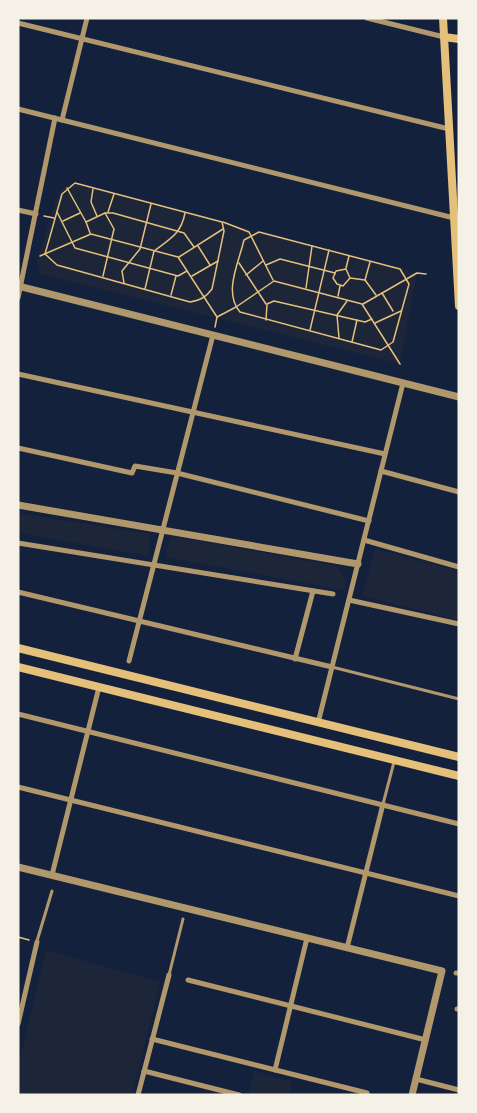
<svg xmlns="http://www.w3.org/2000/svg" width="477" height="1113" font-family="Cabin,sans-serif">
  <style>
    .green { fill: #1d2539 }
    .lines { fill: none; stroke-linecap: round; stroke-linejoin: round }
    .path { stroke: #e5c07b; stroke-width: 1.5 }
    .service { stroke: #b1986c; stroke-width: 3 }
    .minor { stroke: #b1986c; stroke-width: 5 }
    .tertiary { stroke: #b1986c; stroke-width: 7 }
    .secondary { stroke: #e5c07b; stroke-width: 8 }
  </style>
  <rect width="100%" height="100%" fill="#14213d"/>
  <g class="green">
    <path d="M72,183L417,273L400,364L40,274L37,260L59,191Z"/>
    <path d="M18,513L150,534L149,556L18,533Z"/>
    <path d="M170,536L337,566L346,580L344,590L165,557Z"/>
    <path d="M375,549L459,571V620L362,596Z"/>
    <path d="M46,950L160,982L132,1095H18V1066Z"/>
    <path d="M254,1071L292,1082L289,1095H248Z"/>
  </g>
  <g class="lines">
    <g class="path">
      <path d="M75,183L222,222L224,231L212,289C206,297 201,300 190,302L57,265L45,254L62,194Z"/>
      <path d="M67,188L86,222L105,213H113L184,233L194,247"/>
      <path d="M93,189L91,202L97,216"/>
      <path d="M57,212L75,248L178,276L187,271"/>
      <path d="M108,212L114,194"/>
      <path d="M44,216L54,218"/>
      <path d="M63,221L80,213"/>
      <path d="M86,222L90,233"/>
      <path d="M223,222L249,232L273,280"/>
      <path d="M259,232L400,269L409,284L393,342L381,350L240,312C223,293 239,262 244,240Z"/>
      <path d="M198,246L210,265"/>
      <path d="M40,256L91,234L178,257L217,317L215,327"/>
      <path d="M179,257L223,229"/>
      <path d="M370,262L365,280L376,295"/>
      <path d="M239,263L266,304"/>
      <path d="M266,265L280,259L335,273"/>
      <path d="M346,268L349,256"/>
      <path d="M246,275L263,261"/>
      <path d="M103,276L114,229L105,213"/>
      <path d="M192,276L218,261"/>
      <path d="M350,278L343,286L337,284L333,278L336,271L346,269L350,278L365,280"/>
      <path d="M124,283L122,271L140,249L151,204"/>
      <path d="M306,288L312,246"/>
      <path d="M145,289L154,251C170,239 181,234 185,213"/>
      <path d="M382,293L393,311"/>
      <path d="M171,295L176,276"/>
      <path d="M338,296L340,286"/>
      <path d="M363,304L417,273L426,274"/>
      <path d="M217,317L236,307L274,281L362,304L400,364"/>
      <path d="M266,320L267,304L274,301L365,322L372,319"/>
      <path d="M375,323L401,311"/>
      <path d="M310,330L329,250"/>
      <path d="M339,338L337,315L347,301"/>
      <path d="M352,342L357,320"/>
      <path d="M18,937L29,940"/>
    </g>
    <g class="service">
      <path d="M332,667L459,699"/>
      <path d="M383,804L394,762"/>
      <path d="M37,941L52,891"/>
      <path d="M169,975L183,919"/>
    </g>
    <g class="minor">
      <path d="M367,18L444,37"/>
      <path d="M18,23L449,129"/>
      <path d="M18,109L454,218"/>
      <path d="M62,120L87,18"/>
      <path d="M18,210L36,214"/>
      <path d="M18,298L55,118"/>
      <path d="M18,374L385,454"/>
      <path d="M18,448L132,473L135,466L177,473L369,521"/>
      <path d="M381,471L459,492"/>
      <path d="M364,540L459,567"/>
      <path d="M18,543L333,594"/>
      <path d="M18,592L332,667"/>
      <path d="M349,600L459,624"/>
      <path d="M295,659L313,591"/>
      <path d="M129,661L213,335"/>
      <path d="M18,714L459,824"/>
      <path d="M318,723L403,383"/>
      <path d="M18,787L459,896"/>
      <path d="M52,875L99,687"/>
      <path d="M347,948L383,804"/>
      <path d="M456,973H459"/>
      <path d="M188,980L426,1040"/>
      <path d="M457,1009H459"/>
      <path d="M18,1024L37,942"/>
      <path d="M152,1039L367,1093"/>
      <path d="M275,1070L307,938"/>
      <path d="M144,1071L239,1095"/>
      <path d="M416,1079L459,1090"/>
      <path d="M138,1095L169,975"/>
    </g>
    <g class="tertiary">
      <path d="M18,286L459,397"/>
      <path d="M18,505L358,564"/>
      <path d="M18,867L442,971L412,1095"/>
    </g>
    <g class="secondary">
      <path d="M443,18L459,306"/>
      <path d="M444,37L459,39"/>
      <path d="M18,648L459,757"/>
      <path d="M18,667L459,776"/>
    </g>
  </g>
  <rect width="477" height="1113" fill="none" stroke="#f6f1e7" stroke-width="39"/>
</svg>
